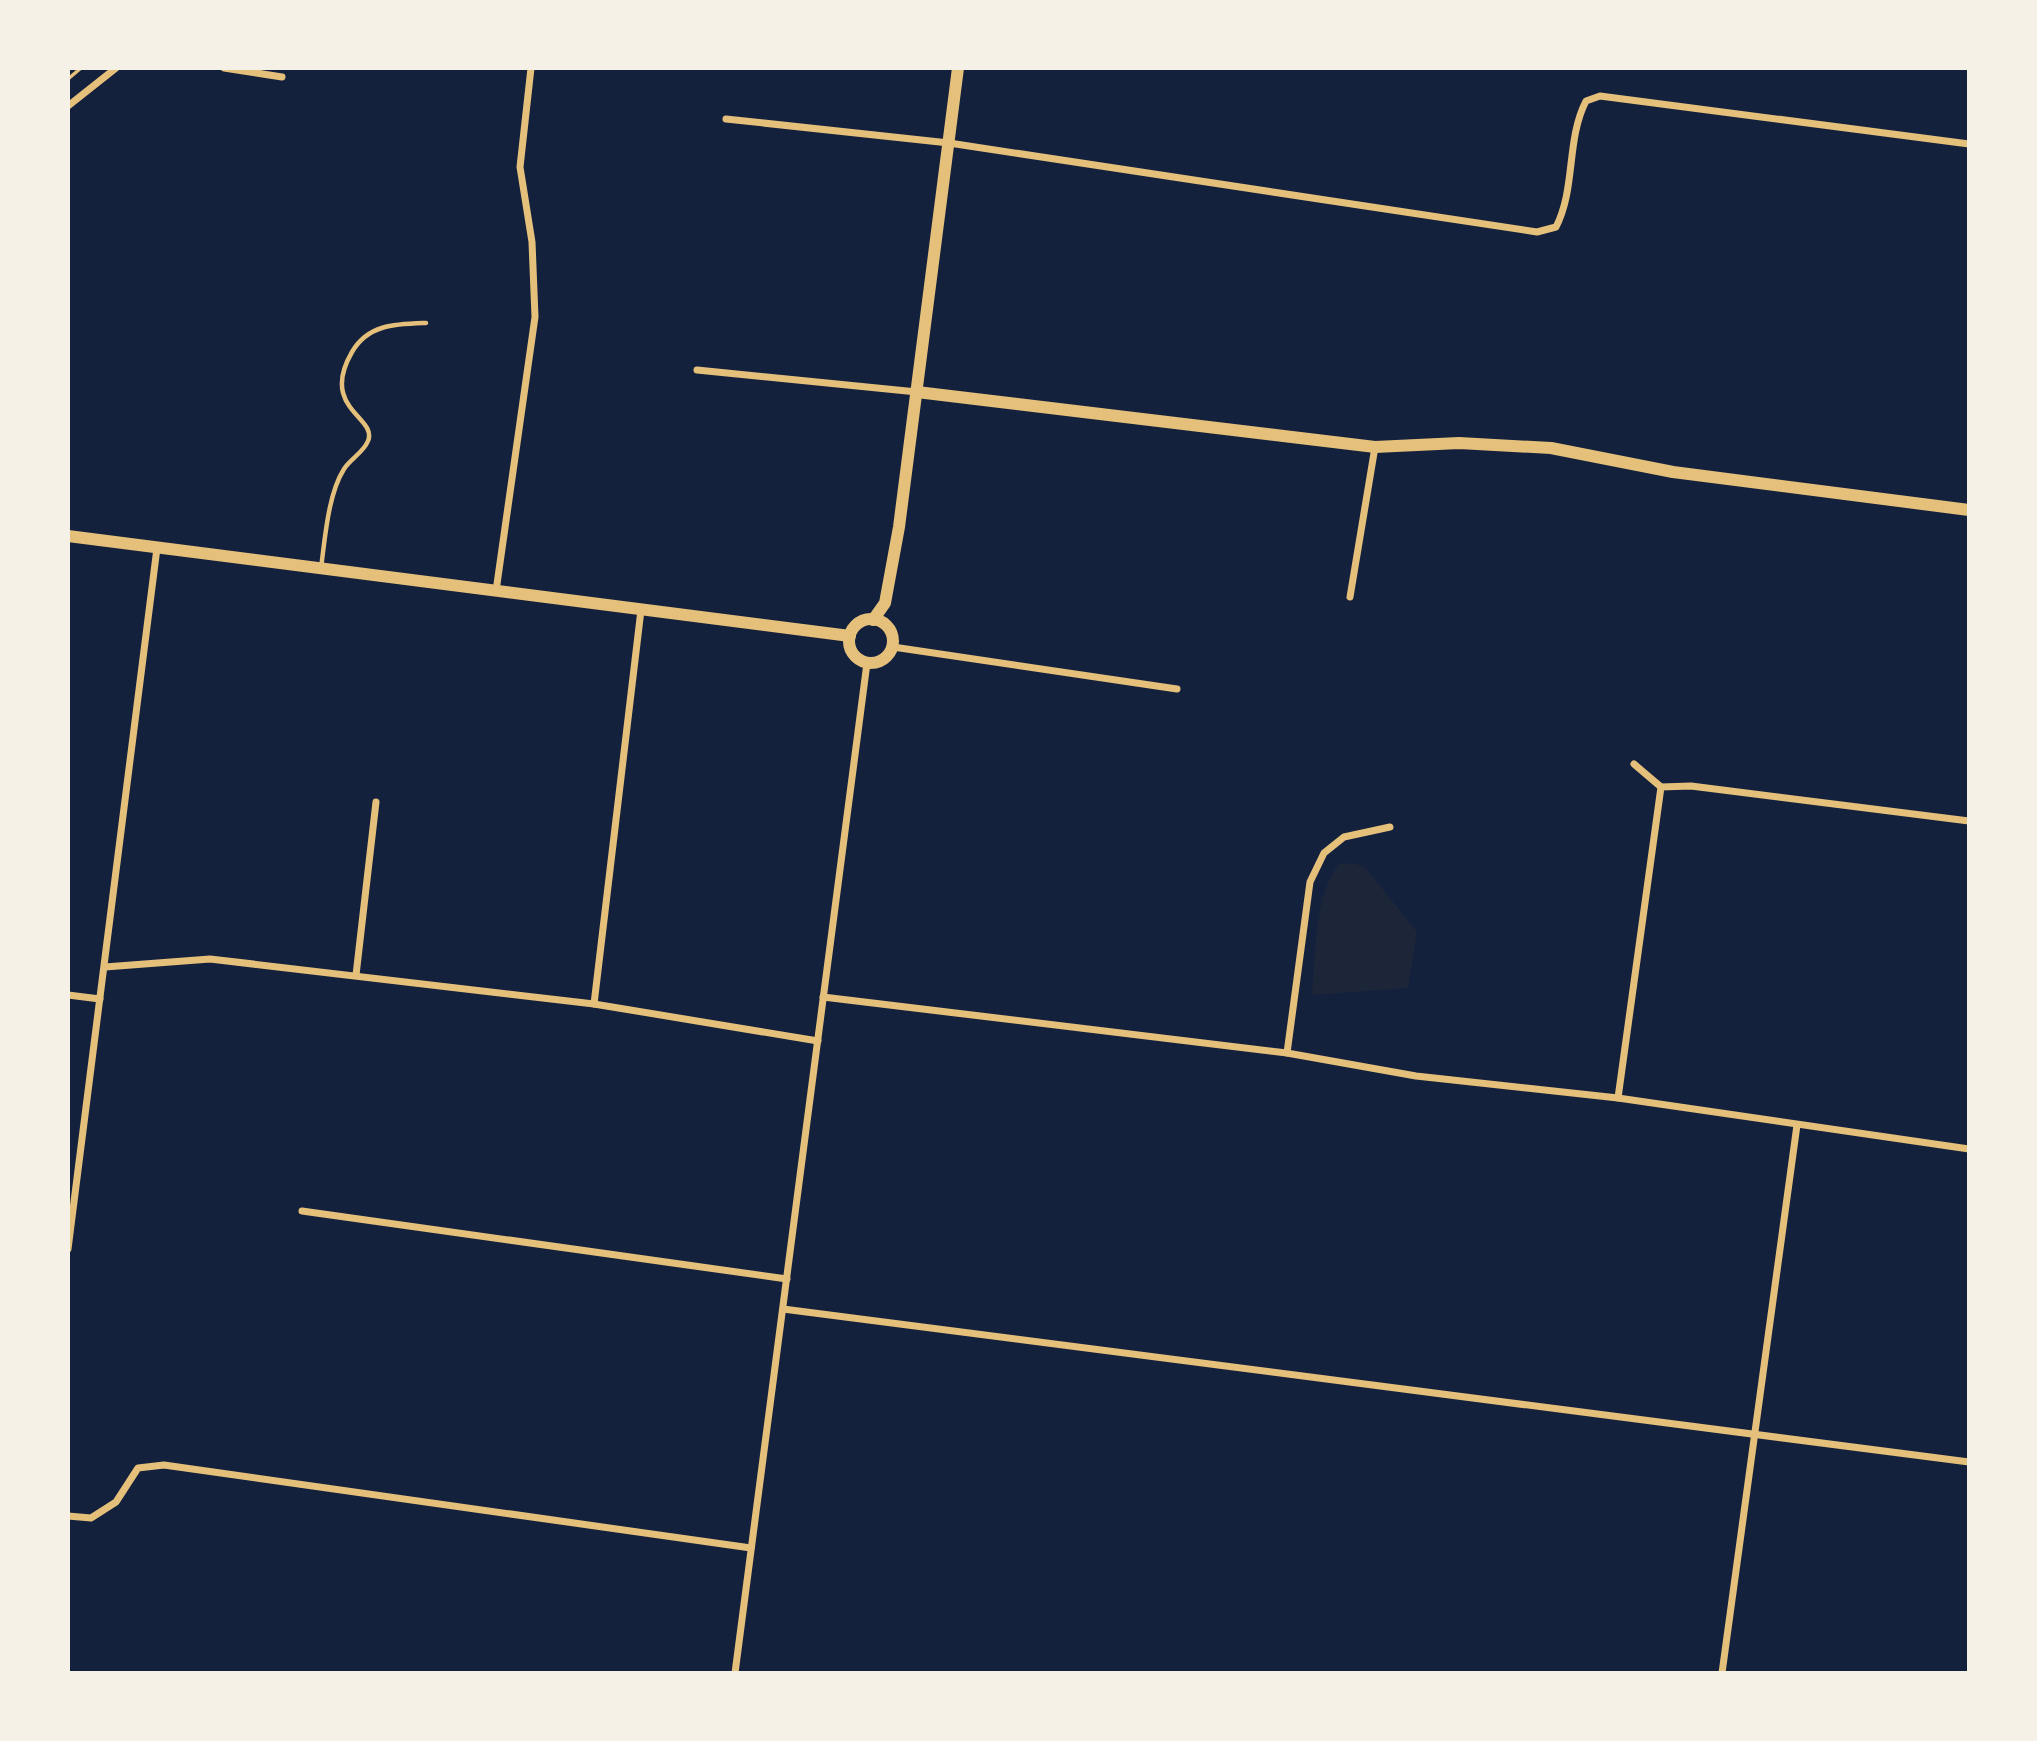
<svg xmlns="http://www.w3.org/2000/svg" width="2037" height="1741" font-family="'DejaVu Sans',sans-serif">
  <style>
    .green { fill: #1d2539 }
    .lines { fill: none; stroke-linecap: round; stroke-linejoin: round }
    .path { stroke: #e5c07b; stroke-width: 3.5 }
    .service { stroke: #e5c07b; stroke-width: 4.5 }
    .minor { stroke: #e5c07b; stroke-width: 7 }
    .tertiary { stroke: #e5c07b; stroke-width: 12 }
  </style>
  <rect width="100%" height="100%" fill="#14213d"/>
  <path class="green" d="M1352,863L1365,867L1417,932L1408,988L1312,995C1316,956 1314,894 1339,864Z"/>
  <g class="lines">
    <path class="path" d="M68,79L81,68"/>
    <path class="service" d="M321,568C325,539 328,494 344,469C350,459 363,453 368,441C378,417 319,409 352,352C368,324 396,324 426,323"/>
    <g class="minor">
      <path d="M224,68L282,77"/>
      <path d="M68,106L116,68"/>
      <path d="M726,119L949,143L1537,232L1556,227C1576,188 1566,140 1586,101L1600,96L1969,144"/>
      <path d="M697,370L917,392"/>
      <path d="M496,591L535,317L532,242L520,167L531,68"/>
      <path d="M1350,597L1375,447"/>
      <path d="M893,647L1177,689"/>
      <path d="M1634,764L1661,787"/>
      <path d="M105,967L210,959L594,1004L818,1041"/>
      <path d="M356,975L376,802"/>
      <path d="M68,995L100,999"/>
      <path d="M823,997L1287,1053L1416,1076L1618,1098L1969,1149"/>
      <path d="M594,1004L641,610"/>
      <path d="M1287,1053L1310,882L1324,853L1344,837L1390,827"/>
      <path d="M1618,1098L1661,787L1691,786L1969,821"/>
      <path d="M302,1211L787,1279"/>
      <path d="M68,1249L157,548"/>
      <path d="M783,1309L1969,1462"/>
      <path d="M68,1516L91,1518L116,1502L138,1468L164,1465L751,1548"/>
      <path d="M735,1673L867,663"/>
      <path d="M1722,1673L1797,1125"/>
    </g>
    <g class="tertiary">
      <path d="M917,392L1375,447L1459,443L1551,448L1673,472L1969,510"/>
      <path d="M68,536L850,636"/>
      <circle cx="871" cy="641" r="22"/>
      <path d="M873,620L885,603L899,527L958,68"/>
    </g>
  </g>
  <rect width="2037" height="1741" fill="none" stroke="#f6f1e7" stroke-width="140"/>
</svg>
